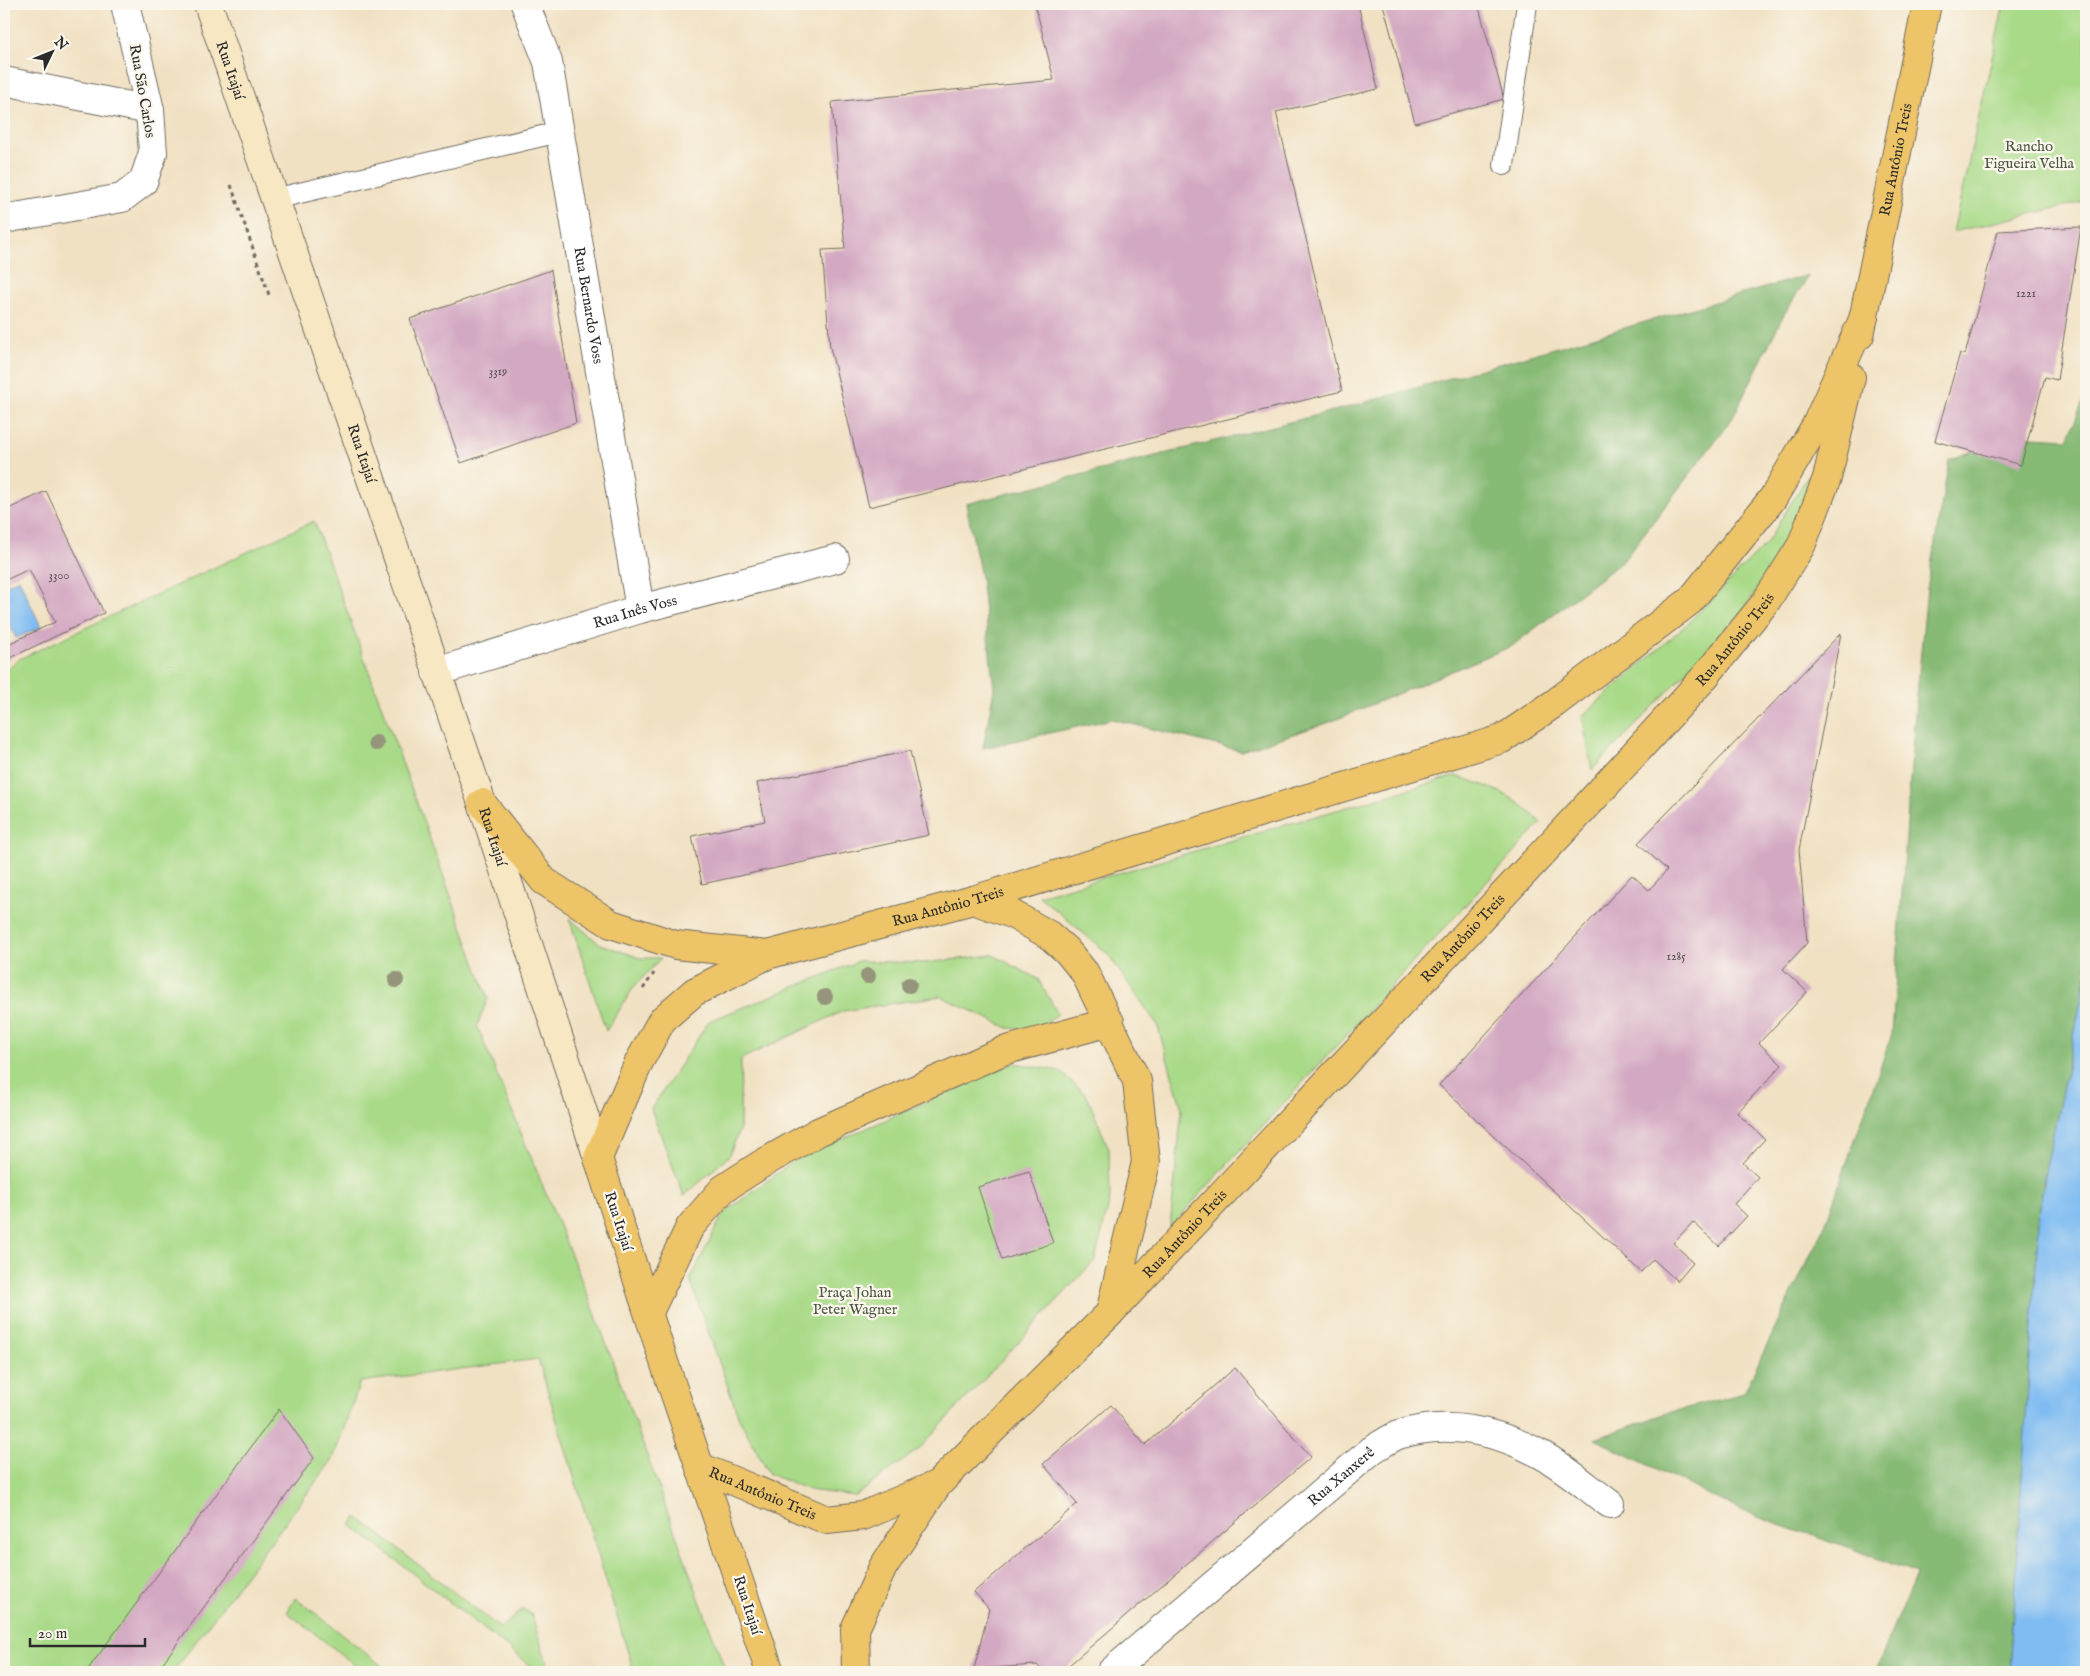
<svg xmlns="http://www.w3.org/2000/svg" width="2090" height="1676" font-family="'IM FELL English',serif">
  <style>
    .green { fill: #a9da88; stroke: #6a825a }
    .forest { fill: #86ba74; stroke: #587250 }
    .water { fill: #7fbcf2; stroke: #55748e }
    .building { fill: #d3a8c2 }
    .lines { fill: none; stroke-linecap: round; stroke-linejoin: round }
    .lane-casing { stroke: #706b60; stroke-width: 22 }
    .street-casing { stroke: #706b60; stroke-width: 30 }
    .secondary-casing { stroke: #706b60; stroke-width: 30 }
    .primary-casing { stroke: #706b60; stroke-width: 30 }
    .path { stroke: #706b60; stroke-width: 3; stroke-dasharray: 4 4; stroke-linecap: butt }
    .lane { stroke: #fff; stroke-width: 20 }
    .street { stroke: #fff; stroke-width: 28 }
    .secondary { stroke: #f8e7c3; stroke-width: 28 }
    .primary { stroke: #eec469; stroke-width: 28 }
    .tree { fill: #95957c }
    .labels { text-anchor: middle; stroke-width: 4.5; stroke-linejoin: round; paint-order: stroke }
    .number-label { font-size: 12px; fill: #554a51 }
    .street-label { font-size: 15px; fill: #2b2b2b; stroke: #fbf7ec }
    .park-label { font-size: 15px; fill: #4a5742; stroke: #fbf7ec }
  </style>
  <rect width="100%" height="100%" fill="#fbf7ec"/>
  <filter id="ink" filterUnits="userSpaceOnUse"><feTurbulence type="fractalNoise" baseFrequency=".02" numOctaves="2"/><feDisplacementMap in="SourceGraphic" scale="10" xChannelSelector="R" yChannelSelector="G"/><feConvolveMatrix kernelMatrix="1 2 1 2 8 2 1 2 1" color-interpolation-filters="sRGB"/></filter>
  <filter id="wash" filterUnits="userSpaceOnUse"><feTurbulence type="fractalNoise" baseFrequency=".0096" numOctaves="4" result="noise"/><feDisplacementMap in="SourceGraphic" scale="20" xChannelSelector="R" yChannelSelector="G"/><feGaussianBlur stdDeviation="1.12" result="paint"/><feColorMatrix in="noise" values="0 0 0 0 0 0 0 0 0 0 0 0 0 0 0 0 0 1.4 0 .05"/><feComposite in="paint" operator="in"/></filter>
  <g filter="url(#wash)">
    <rect width="100%" height="100%" fill="#f1e1c3"/>
    <g class="green">
      <path d="M2004,4H2086V201L1953,232Z"/>
      <path d="M1823,451L1786,550L1731,626L1592,770L1582,716L1688,623L1766,544Z"/>
      <path d="M314,521L488,998L477,1026L595,1313L726,1672H634L538,1359L360,1382L333,1459L173,1672H4V673L19,659Z"/>
      <path d="M1455,776C1491,787 1514,794 1541,823L1170,1227L1182,1109L1157,1024L1106,952L1039,896Z"/>
      <path d="M569,918L600,944L640,958H661L634,987L606,1031Z"/>
      <path d="M993,955L1038,979L1058,1014L1037,1030L1008,1028L940,996L843,1011L741,1059L740,1128L729,1156L684,1196L651,1109L709,1021L859,961L925,963Z"/>
      <path d="M1014,1063L1060,1071L1087,1096L1109,1149L1110,1199L1095,1260L919,1449L855,1496L809,1490L769,1474L739,1418L690,1280L723,1214L795,1160Z"/>
      <path d="M357,1517L500,1628L523,1609L531,1614L550,1672H539L351,1525Z"/>
      <path d="M296,1598L390,1672H364L287,1612Z"/>
    </g>
    <g class="forest">
      <path d="M1809,275L1783,316L1732,419L1623,561L1512,646L1330,722L1241,751L1112,719L983,748L994,689L981,577L966,504L1349,407Z"/>
      <path d="M2086,394V977L2041,1192L2009,1672H1875L1917,1573L1738,1509L1595,1439L1664,1414L1744,1393L1825,1225L1892,1034L1914,725L1927,589L1949,460L2012,436L2068,439Z"/>
    </g>
    <g class="water">
      <path d="M19,579L41,627L16,638L4,613V586Z"/>
      <path d="M2086,977V1672H2009L2041,1192Z"/>
    </g>
    <g id="blocks">
      <g class="building">
        <path d="M1035,4H1358L1378,89L1276,112L1342,391L869,507L830,347L822,250L845,249L832,102L1054,80Z"/>
        <path d="M1383,4H1478L1504,99L1415,123Z"/>
        <path d="M2081,227L2057,380L2045,377L2021,465L1935,441L1960,353L1965,355L1998,231Z"/>
        <path d="M551,270L576,423L461,463L410,319Z"/>
        <path d="M46,491L104,613L4,661V646L55,622L29,569L4,581V511Z"/>
        <path d="M1841,633L1799,850L1807,943L1783,969L1807,992L1759,1043L1782,1065L1737,1113L1765,1139L1743,1163L1758,1177L1734,1204L1747,1216L1719,1246L1693,1222L1673,1243L1693,1262L1677,1281L1653,1259L1641,1272L1439,1085L1632,875L1649,890L1667,870L1638,843Z"/>
        <path d="M910,751L929,835L702,884L692,836L765,821L757,783Z"/>
        <path d="M1029,1171L1053,1243L1002,1260L978,1187Z"/>
        <path d="M1235,1368L1311,1457L1061,1672H1043L1037,1665L974,1669L989,1609L974,1592L1077,1504L1043,1464L1111,1405L1145,1445Z"/>
        <path d="M279,1409L314,1458L156,1672H86Z"/>
      </g>
    </g>
  </g>
  <g filter="url(#ink)">
    <use href="#blocks" fill-opacity="0" stroke="#706b60" stroke-width="1"/>
    <g class="lines">
      <defs>
        <g id="lane">
          <path d="M1504,165L1527,4"/>
          <path d="M274,199L559,132"/>
        </g>
        <g id="street">
          <path id="s1" d="M525,4L548,62L640,609"/>
          <path d="M4,81L150,110"/>
          <path d="M4,219L122,198L143,182L153,153L150,110L125,4"/>
          <path id="s2" d="M436,672L640,609L835,559"/>
          <path id="s3" d="M1111,1672L1372,1450C1380,1445 1389,1439 1398,1435C1447,1419 1498,1431 1542,1455C1566,1468 1588,1488 1610,1504"/>
        </g>
        <g id="secondary">
          <path id="s4" d="M208,4L482,803L598,1158"/>
        </g>
        <g id="primary">
          <path id="s5" d="M1860,335L1927,4"/>
          <path d="M482,803L544,881L611,924L676,945L767,955"/>
          <path d="M973,900L1012,914L1049,935L1067,951L1085,973L1137,1081L1146,1162L1110,1313"/>
          <path d="M649,1312L690,1227L723,1189L760,1165L818,1132L1003,1051L1110,1022"/>
          <path id="s6" d="M700,1467L827,1520L863,1516L938,1484"/>
          <path id="s7" d="M770,1672L667,1371L598,1158L639,1062L662,1020L694,992L767,955L973,900L1502,739L1555,703L1690,601L1773,498L1816,425L1864,317"/>
          <path id="s8" d="M856,1672L855,1629L883,1567L938,1484L1109,1314L1582,811L1703,679L1765,603L1801,546L1827,478L1851,377"/>
        </g>
      </defs>
      <use href="#lane" class="lane-casing"/>
      <use href="#street" class="street-casing"/>
      <use href="#secondary" class="secondary-casing"/>
      <use href="#primary" class="primary-casing"/>
      <g class="path">
        <path d="M231,185L269,295"/>
        <path d="M643,989L654,973"/>
      </g>
      <use href="#lane" class="lane"/>
      <use href="#street" class="street"/>
      <use href="#secondary" class="secondary"/>
      <use href="#primary" class="primary"/>
    </g>
    <g class="tree">
      <circle cx="376" cy="743" r="8"/>
      <circle cx="868" cy="976" r="8"/>
      <circle cx="396" cy="980" r="8"/>
      <circle cx="909" cy="985" r="8"/>
      <circle cx="825" cy="997" r="8"/>
    </g>
  </g>
  <g class="labels">
    <g class="number-label">
      <text x="2026" y="297">1221</text>
      <text x="498" y="375">3319</text>
      <text x="59" y="579">3300</text>
      <text x="1676" y="960">1285</text>
    </g>
    <g class="street-label">
      <text dy="5" stroke="none"><textPath href="#s4" startOffset="70">Rua Itajaí</textPath></text>
      <text transform="translate(143 91) rotate(80)" y="5">Rua São Carlos</text>
      <text dy="5" stroke="none"><textPath href="#s5" startOffset="179">Rua Antônio Treis</textPath></text>
      <text dy="5" stroke="none"><textPath href="#s1" startOffset="309">Rua Bernardo Voss</textPath></text>
      <text dy="5" stroke="none"><textPath href="#s4" startOffset="475">Rua Itajaí</textPath></text>
      <text dy="5" stroke="none"><textPath href="#s2" startOffset="208">Rua Inês Voss</textPath></text>
      <text dy="5" stroke="none"><textPath href="#s8" startOffset="1372">Rua Antônio Treis</textPath></text>
      <text dy="5" stroke="none"><textPath href="#s4" startOffset="880">Rua Itajaí</textPath></text>
      <text dy="5" stroke="none"><textPath href="#s7" startOffset="1006">Rua Antônio Treis</textPath></text>
      <text dy="5" stroke="none"><textPath href="#s8" startOffset="968">Rua Antônio Treis</textPath></text>
      <text transform="translate(619 1221) rotate(72)" y="5">Rua Itajaí</text>
      <text dy="5" stroke="none"><textPath href="#s8" startOffset="562">Rua Antônio Treis</textPath></text>
      <text dy="5" stroke="none"><textPath href="#s3" startOffset="302">Rua Xanxerê</textPath></text>
      <text dy="5" stroke="none"><textPath href="#s6" startOffset="68">Rua Antônio Treis</textPath></text>
      <text transform="translate(748 1605) rotate(72)" y="5">Rua Itajaí</text>
    </g>
    <g class="park-label">
      <text x="2029" y="151">Rancho<tspan x="2029" dy="17">Figueira Velha</tspan></text>
      <text x="855" y="1297">Praça Johan<tspan x="855" dy="17">Peter Wagner</tspan></text>
    </g>
  </g>
  <rect width="2090" height="1676" fill="none" stroke="#fbf7ec" stroke-width="20"/>
  <g transform="translate(52 52) rotate(47)" stroke="#fbf7ec" stroke-width="4" paint-order="stroke">
  <path d="M0-4L9 19L0 12L-9 19Z" fill="#2b2b2b"/>
  <text y="-8" font-size="14" font-weight="bold" text-anchor="middle" fill="#2b2b2b">N</text>
  </g>
  <path d="M30 1638v8h115v-8" fill="none" stroke="#2b2b2b" stroke-width="2.5"/>
  <text x="38" y="1638" font-size="15" fill="#2b2b2b" stroke="#fbf7ec" stroke-width="4" paint-order="stroke">20 m</text>
</svg>
